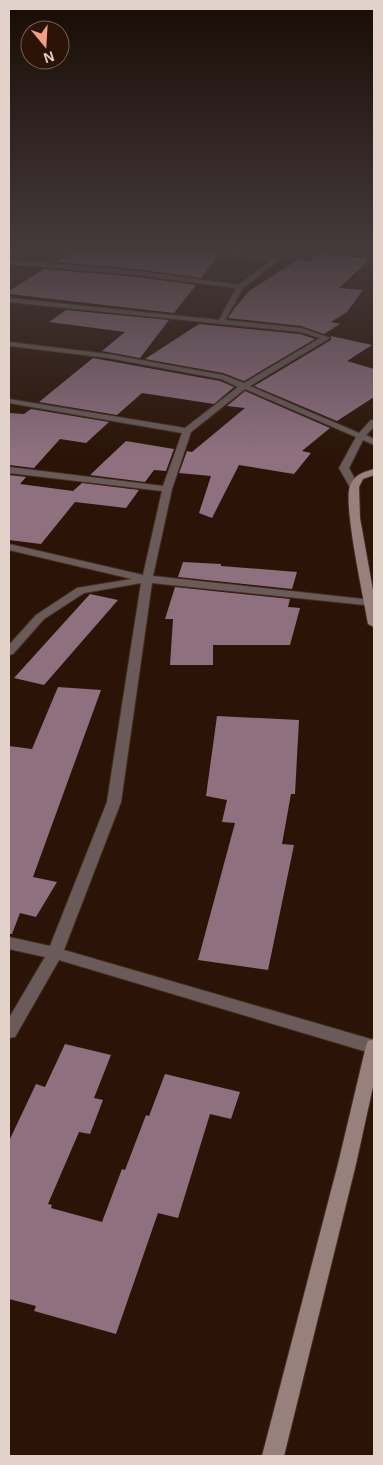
<svg xmlns="http://www.w3.org/2000/svg" width="383" height="1465" font-family="Helvetica,sans-serif">
  <style>
    .building { fill: #8e707f }
    .lines { fill: none; stroke-linecap: round; stroke-linejoin: round }
    .street-casing { stroke: #452f22; stroke-width: 2 }
    .secondary-casing { stroke: #452f22; stroke-width: 2 }
    .street { fill: #6a5b5a; fill-rule: evenodd }
    .secondary { fill: #98807d; fill-rule: evenodd }
  </style>
  <rect width="100%" height="100%" fill="#2b1407"/>
  <g class="building">
    <path d="M78,248H188L190,250L219,255L201,278L137,269L55,262Z"/>
    <path d="M321,253L370,259L339,288L363,290L347,312L331,322L340,324L324,334L301,326L228,318L234,309L249,291L299,259L309,261Z"/>
    <path d="M44,269L137,277L196,285L174,313L9,294V291Z"/>
    <path d="M66,310L169,320L140,358L102,351L125,332L49,322Z"/>
    <path d="M199,324L300,334L315,339L244,381L223,373L145,359Z"/>
    <path d="M331,336L372,345L347,361L374,369V397L337,421L254,386L331,340Z"/>
    <path d="M93,358L220,381L234,387L214,404L142,393L117,415L39,402Z"/>
    <path d="M245,391L330,428L302,451L311,453L294,474L239,465L212,518L199,513L211,476L179,473L187,451L192,452L245,408L227,406Z"/>
    <path d="M31,409L109,422L86,443L60,439L34,468L9,465V413L24,414Z"/>
    <path d="M126,441L174,449L166,471L154,470L145,482L90,475Z"/>
    <path d="M9,475L26,477L20,484L73,491L82,483L139,490L126,508L75,502L41,544L9,540Z"/>
    <path d="M183,562L221,564V566L297,572L292,589L178,577Z"/>
    <path d="M175,587L290,599L288,607L300,608L290,645H213V665H170L173,619H165Z"/>
    <path d="M90,594L118,600L44,685L14,678Z"/>
    <path d="M58,687L101,690L33,877L57,882L36,917L20,913L12,934H9V746L32,749Z"/>
    <path d="M217,716L299,720L295,794H291L282,844L294,845L268,970L198,960L235,823L222,822L227,800L206,796Z"/>
    <path d="M65,1044L111,1055L94,1098L103,1100L90,1134L79,1132L48,1204L52,1205L51,1208L102,1222L122,1169L125,1170L146,1115L149,1116L165,1074L240,1092L231,1119L210,1114L178,1218L158,1213L116,1334L34,1311L36,1306L9,1299V1141L36,1084L45,1087Z"/>
  </g>
  <g class="lines">
    <defs>
      <g id="street">
        <path d="M18,248H25L9,258V253Z"/>
        <path d="M190,248H203L278,259V261L243,288L225,320L301,328L330,338L250,386L359,433L371,420H374V427L366,435L374,439V445L363,440L349,468L359,487L357,489H351L339,468L356,437L245,389L191,432L172,489L153,576L372,600H374V606L152,583L121,802L64,950L374,1040V1054L59,960L15,1037L9,1038V1018L45,957L9,949V937L50,946L107,802L141,583L84,593L44,619L13,654L9,655V645L36,615L77,588L132,579L9,550V544L143,575L162,491L9,473V467L163,486L182,433L9,403V399L185,428L238,387L221,379L108,358L9,346V342L108,354L223,375L244,383L320,338L300,332L9,302V298L219,320L236,288L137,275L9,264V260L137,271L239,285L270,261Z"/>
      </g>
      <g id="secondary">
        <path d="M374,469V475L363,479L359,487L360,518L374,596V627L368,624C364,599 343,505 350,486C354,475 363,472 374,469Z"/>
        <path d="M374,1039V1082L356,1164L284,1456H262L338,1164L366,1046L368,1041Z"/>
      </g>
    </defs>
    <use href="#street" class="street-casing"/>
    <use href="#secondary" class="secondary-casing"/>
    <use href="#street" class="street"/>
    <use href="#secondary" class="secondary"/>
  </g>
  <linearGradient id="sky" x2="0" y2="1"><stop stop-color="#180b04"/><stop offset="0.55" stop-color="#443a3c"/><stop offset="1" stop-color="#443a3c" stop-opacity="0"/></linearGradient>
  <rect width="383" height="453" fill="url(#sky)"/>
  <rect width="383" height="1465" fill="none" stroke="#e3d2ca" stroke-width="20"/>
  <g transform="translate(45 45) rotate(162)"><circle r="24" fill="#2b1407" stroke="#756055"/>
  <path d="M0-4L9 19L0 12L-9 19Z" fill="#f39f85"/>
  <text y="-8" font-size="14" font-weight="bold" text-anchor="middle" fill="#e3d2ca">N</text>
  </g>
</svg>
